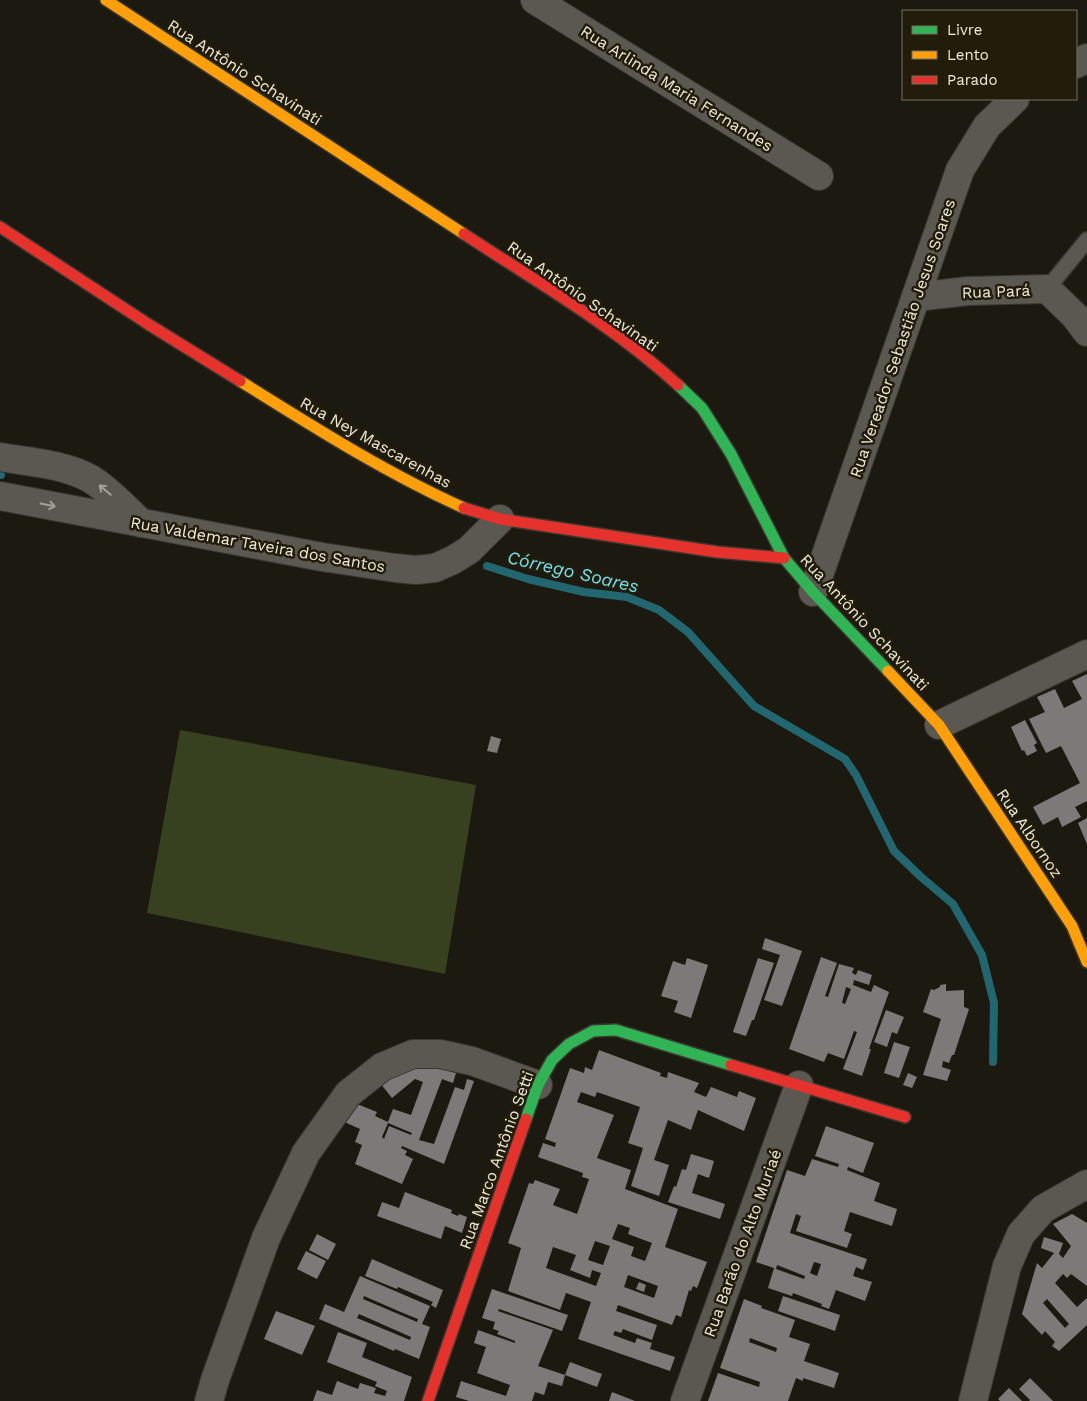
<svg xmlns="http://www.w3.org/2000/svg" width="1087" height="1401" font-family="'Work Sans',sans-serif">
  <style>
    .green { fill: #37401f }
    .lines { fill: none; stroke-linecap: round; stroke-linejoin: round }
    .stream { stroke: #226670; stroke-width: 8 }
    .building { fill: #7c7978; fill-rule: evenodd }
    .lane-casing { stroke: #39372f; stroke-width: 18 }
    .street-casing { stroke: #39372f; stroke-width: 30 }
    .fast-casing { stroke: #39372f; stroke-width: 14 }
    .slow-casing { stroke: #39372f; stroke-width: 14 }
    .jam-casing { stroke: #39372f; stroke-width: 14 }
    .lane { stroke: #5a5850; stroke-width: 15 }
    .street { stroke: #5a5850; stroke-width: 28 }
    .fast { stroke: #30b455; stroke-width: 11 }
    .slow { stroke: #ff9f0a; stroke-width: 11 }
    .jam { stroke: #e5322d; stroke-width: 11 }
    .oneway { stroke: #a4a297 }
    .labels { text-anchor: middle; stroke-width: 5; stroke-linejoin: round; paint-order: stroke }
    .street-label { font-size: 16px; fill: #eeebde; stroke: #221d0a }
    .water-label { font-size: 18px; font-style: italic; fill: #73e0f1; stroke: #221d0a }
  </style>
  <rect width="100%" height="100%" fill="#1c1a10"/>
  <path class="green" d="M180,730L476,785L445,974L147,913Z"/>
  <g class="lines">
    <g class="stream">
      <path d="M0,475H1"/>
      <path d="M487,566L528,579L584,592L627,597L659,610L688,632L754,706L845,759L856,775L894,851L920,876L953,904L982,955L994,1003L993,1062"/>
    </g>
  </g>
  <g class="building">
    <path d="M1087,674V801L1075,807L1081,817L1062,827L1058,817L1043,825L1033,807L1080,783L1061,746L1046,753L1029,719L1045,712L1037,697L1055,689L1064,708L1082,699L1072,681Z"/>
    <path d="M1025,720L1037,743L1034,745L1037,751L1027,756L1024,750L1022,751L1011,727Z"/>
    <path d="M491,736L501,739L497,753L487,751Z"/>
    <path d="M1087,818V844L1078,823Z"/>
    <path d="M765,938L802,951L782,1006L764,1000L780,955L762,949Z"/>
    <path d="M821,957L837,963L825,996L828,997L839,964L854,968L852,973L856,975L858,970L872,975L869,985L854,980L853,985L871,992L874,985L889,992L869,1049H871L862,1076L843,1069L857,1032L854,1031L844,1059L828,1053L824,1062L789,1049ZM846,987L851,989L845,1004L842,1003Z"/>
    <path d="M687,958L708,965L691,1018L674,1012L678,1001L661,996L673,961L685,965Z"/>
    <path d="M758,958L774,963L754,1020H752L746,1036L733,1032Z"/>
    <path d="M946,984V991L964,990V1007L969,1009L954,1055H952L949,1063L943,1061L942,1067L951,1070L947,1081L923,1075L941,1019L923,1012L931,989L934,990L940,987V985Z"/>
    <path d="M886,1010L904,1017L897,1034L892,1032L887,1047L874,1042Z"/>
    <path d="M894,1042L910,1047L899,1078L884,1073Z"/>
    <path d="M599,1050L661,1073L660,1076L667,1078L668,1072L699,1083L694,1092L706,1097L711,1087L737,1097L739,1091L756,1098L744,1131L698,1110L691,1130L668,1120L654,1160L669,1165L659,1196L631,1186L643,1148L628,1143L640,1107L597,1092L595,1097L581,1092L577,1102L614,1115L597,1158L631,1170L625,1189L678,1209L665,1247L707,1262L697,1288L693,1286L691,1291L689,1290L681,1317L676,1315L672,1325L618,1305L616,1311L657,1325L652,1340L623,1329L621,1333L615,1331L613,1335L635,1343L637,1338L652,1343L650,1349L675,1357L670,1371L578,1339L591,1302L566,1293L560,1310L508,1291L521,1248L508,1243L529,1183L533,1184L535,1180L560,1189L553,1205L577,1214L589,1179L582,1177L583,1173L538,1157L543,1143L555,1147L556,1143L545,1139L570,1068L584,1073L585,1067L592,1070ZM618,1224L630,1228L628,1234L652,1243L645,1261L631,1256L634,1247L612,1239ZM595,1241L610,1246L603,1265L588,1260ZM553,1247L576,1255L570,1270L590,1278L592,1270L601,1273L596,1286L546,1268ZM628,1275L658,1286L654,1298L624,1287Z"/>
    <path d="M412,1060L456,1073L453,1083L442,1079L419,1140L434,1144L455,1087L464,1090L467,1079L474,1081L444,1164L402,1146L401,1148L407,1151L405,1155L413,1159L402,1184L355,1164L362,1145L355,1142L360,1129L340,1120L357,1104L377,1112L375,1116L388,1122L393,1109L411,1115L423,1082L415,1079L392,1098L380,1083ZM388,1123L412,1133L411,1135L389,1126L384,1139L382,1137Z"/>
    <path d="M908,1073L917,1077L912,1088L903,1085Z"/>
    <path d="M826,1126L874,1143L863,1173L848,1167L847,1170L880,1183L874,1201L897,1209L892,1226L850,1212L844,1231L852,1234L847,1248L796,1231L801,1216L796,1214L790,1233L867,1259L863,1270L856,1267L853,1276L872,1282L865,1301L836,1290L829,1309L821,1306L822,1304L793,1293L792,1296L768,1288L774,1268L756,1262L787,1170L805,1176L812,1159L838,1167L839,1164L815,1156ZM814,1262L821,1264L817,1276L810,1273ZM777,1265L805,1276L804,1279L776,1269Z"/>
    <path d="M691,1154L714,1161L709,1178L698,1174L692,1193L725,1204L720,1219L668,1202L674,1186L676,1187L682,1169L686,1170Z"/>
    <path d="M405,1192L452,1210L451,1213L458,1216L459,1214L467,1217L462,1233L445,1226L441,1239L377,1216L382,1202L399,1208Z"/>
    <path d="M1072,1214L1087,1223V1286L1071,1274L1067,1278L1063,1274L1055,1283L1077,1307L1087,1298V1325L1059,1351L1052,1346L1055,1342L1045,1331L1042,1335L1022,1314L1037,1263L1042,1268L1054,1253L1041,1248L1044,1237L1063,1243L1059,1254L1063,1258L1071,1246L1053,1224ZM1047,1299L1069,1324L1065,1328L1043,1303Z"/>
    <path d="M317,1234L336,1244L328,1260L309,1250Z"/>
    <path d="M306,1251L326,1261L317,1279L297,1269Z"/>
    <path d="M372,1259L443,1290L436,1308L431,1305L433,1302L398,1287L397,1289L365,1276Z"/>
    <path d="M360,1276L430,1306L422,1324L430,1327L419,1359L395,1349L394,1351L319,1319L325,1304L344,1312ZM364,1296L403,1313L418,1319L417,1322L363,1299ZM359,1314L402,1333L411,1337L410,1340L357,1318Z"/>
    <path d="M639,1282L646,1285L644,1292L636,1289Z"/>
    <path d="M492,1289L568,1315L562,1331L499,1309L498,1311L553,1330L538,1366L565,1375L570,1362L602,1374L597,1387L565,1375L562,1386L548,1382L544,1395L535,1392L532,1401H469L456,1397L461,1381L506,1396L510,1385L477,1373L486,1347L474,1343L478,1330L515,1343V1341L497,1334L499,1331L493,1329L495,1322L482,1318Z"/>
    <path d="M783,1296L840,1315L835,1331L778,1311Z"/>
    <path d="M744,1299L762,1306L761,1308L795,1320L789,1337L810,1344L804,1361L839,1373L834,1388L803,1378V1381L796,1378L788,1401H708L718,1373L759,1387L760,1382L720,1368ZM750,1338L777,1348L776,1352L749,1342Z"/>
    <path d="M276,1311L315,1326L302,1355L264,1339Z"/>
    <path d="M338,1332L367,1343L362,1357L412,1377L404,1401H313L317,1390L332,1395L337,1381L358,1389L360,1383L376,1388L374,1393L385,1396L387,1391L375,1386L377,1382L327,1362Z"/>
    <path d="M1030,1378L1053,1401H1029L1030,1400L1019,1389Z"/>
    <path d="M1009,1388L1022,1401H1000L998,1399Z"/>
    <path d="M612,1392L635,1401H609Z"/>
  </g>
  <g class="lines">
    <defs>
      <path id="lane" d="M1047,289L1087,240"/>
      <g id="street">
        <path d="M535,0L819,176"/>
        <path d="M1076,64L1087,58"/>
        <path d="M916,297L968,291L1047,289L1075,316L1087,332"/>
        <path d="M0,457C30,462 64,464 91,479C109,490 125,508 141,523"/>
        <path d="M0,496L322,557L395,568L416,570L435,568L453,560L469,550L500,519"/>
        <path d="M813,592L960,170L987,126L1015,99"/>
        <path d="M939,725L1087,654"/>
        <path d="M209,1401L215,1380L266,1238L306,1153L348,1094L382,1067L413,1054H440L472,1061L538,1085"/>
        <path d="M685,1401L799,1085"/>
        <path d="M973,1401L1007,1266L1021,1234L1043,1209L1087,1184"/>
      </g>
      <g id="fast">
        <path d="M678,385L702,408L731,454L784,558L813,592L888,671"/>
        <path d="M526,1119L538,1085L552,1060L569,1044L593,1031L616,1030L731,1065"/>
      </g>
      <g id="slow">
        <path d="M106,0L464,234"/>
        <path d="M240,381C312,426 386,473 464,508"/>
        <path d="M888,671L939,725L1072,926L1087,962"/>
      </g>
      <g id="jam">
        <path d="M0,227L148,324L240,381"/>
        <path d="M464,234C537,282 614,326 678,385"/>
        <path d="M464,508L500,519L717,552L784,558"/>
        <path d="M731,1065L905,1117"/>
        <path d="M428,1401L526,1119"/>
      </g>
    </defs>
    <use href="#lane" class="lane-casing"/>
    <use href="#street" class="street-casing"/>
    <use href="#fast" class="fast-casing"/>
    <use href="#slow" class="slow-casing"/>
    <use href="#jam" class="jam-casing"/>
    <use href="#lane" class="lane"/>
    <use href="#street" class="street"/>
    <use href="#fast" class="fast"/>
    <use href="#slow" class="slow"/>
    <use href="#jam" class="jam"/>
  </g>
  <defs><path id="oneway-shaft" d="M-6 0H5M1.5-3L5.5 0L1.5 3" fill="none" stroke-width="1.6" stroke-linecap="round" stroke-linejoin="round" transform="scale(1.25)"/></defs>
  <g class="oneway">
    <use href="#oneway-shaft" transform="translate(105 490) rotate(-140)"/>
    <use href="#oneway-shaft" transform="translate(48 505) rotate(11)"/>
  </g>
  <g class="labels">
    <g class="street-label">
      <text transform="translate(245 72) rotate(33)" y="6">Rua Antônio Schavinati</text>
      <text transform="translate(677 88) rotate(32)" y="6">Rua Arlinda Maria Fernandes</text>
      <text transform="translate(996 291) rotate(-2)" y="6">Rua Pará</text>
      <text transform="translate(583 296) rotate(35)" y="6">Rua Antônio Schavinati</text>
      <text transform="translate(902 338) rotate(-71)" y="6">Rua Vereador Sebastião Jesus Soares</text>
      <text transform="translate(376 442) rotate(29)" y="6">Rua Ney Mascarenhas</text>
      <text transform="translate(258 544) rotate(10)" y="6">Rua Valdemar Taveira dos Santos</text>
      <text transform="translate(865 622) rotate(47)" y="6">Rua Antônio Schavinati</text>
      <text transform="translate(1030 833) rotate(56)" y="6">Rua Albornoz</text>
      <text transform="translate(496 1160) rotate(-70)" y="6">Rua Marco Antônio Setti</text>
      <text transform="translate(742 1243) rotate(-70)" y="6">Rua Barão do Alto Muriaé</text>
    </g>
    <g class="water-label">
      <text transform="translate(573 572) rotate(13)" y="6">Córrego Soares</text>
    </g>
  </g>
  <rect x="902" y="10" width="175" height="90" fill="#221d0a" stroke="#746f5f"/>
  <rect x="912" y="26" width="25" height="8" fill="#30b455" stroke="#746f5f"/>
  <text x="947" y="35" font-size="15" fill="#eeebde">Livre</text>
  <rect x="912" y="51" width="25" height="8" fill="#ff9f0a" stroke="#746f5f"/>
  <text x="947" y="60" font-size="15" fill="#eeebde">Lento</text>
  <rect x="912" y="76" width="25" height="8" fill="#e5322d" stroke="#746f5f"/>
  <text x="947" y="85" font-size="15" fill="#eeebde">Parado</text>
</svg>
